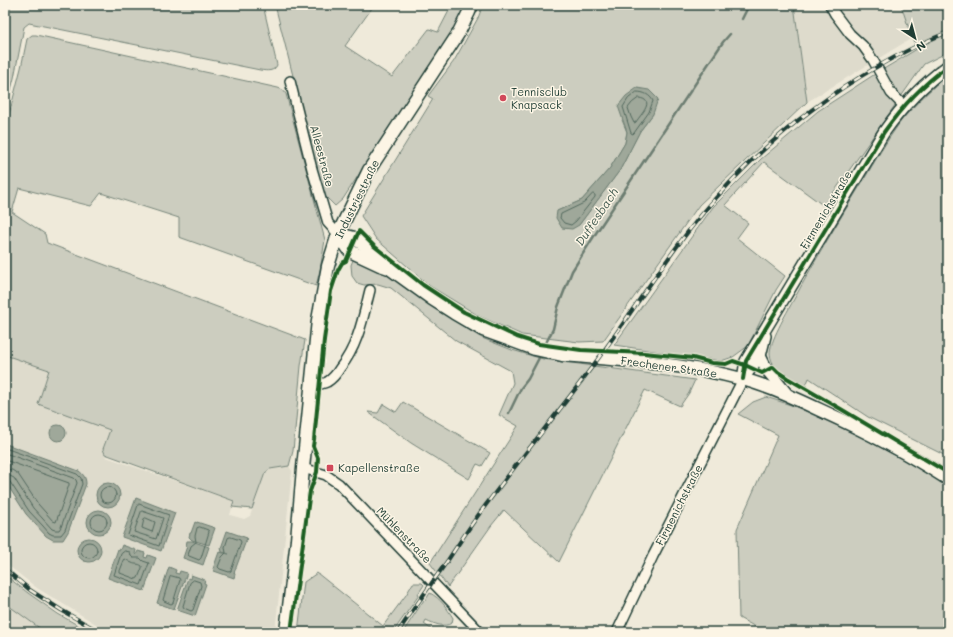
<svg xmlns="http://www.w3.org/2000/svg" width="953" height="637" font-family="Mali,sans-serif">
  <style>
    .built { fill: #dedbcc }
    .green { fill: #cccdbf; stroke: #76857a; fill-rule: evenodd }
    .water { fill: #9fa89a; stroke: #6c7d71 }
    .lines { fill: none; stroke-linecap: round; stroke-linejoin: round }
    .shore { stroke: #52685d; stroke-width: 1 }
    .stream { stroke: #6c7d71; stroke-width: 2.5 }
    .minor-casing { stroke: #1f3d34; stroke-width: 12 }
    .tertiary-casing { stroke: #1f3d34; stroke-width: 14 }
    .secondary-casing { stroke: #1f3d34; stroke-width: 15 }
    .minor { stroke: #fcf5e5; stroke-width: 9 }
    .tertiary { stroke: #fcf5e5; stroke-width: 11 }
    .secondary { stroke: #fcf5e5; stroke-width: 12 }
    .rail-casing { stroke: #1f3d34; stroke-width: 4 }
    .rail { stroke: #fcf5e5; stroke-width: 2.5; stroke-dasharray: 8; stroke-linecap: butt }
    .cycleway-casing { stroke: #fcf5e5; stroke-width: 6 }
    .cycleway { stroke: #1b5e20; stroke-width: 4 }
    .poi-dot { fill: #d1495b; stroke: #fcf5e5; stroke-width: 1.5 }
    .labels { text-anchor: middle; stroke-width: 3; stroke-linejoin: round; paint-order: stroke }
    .poi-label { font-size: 11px; fill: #1f3d34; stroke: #fcf5e5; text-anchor: start }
    .street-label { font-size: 11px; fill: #1f3d34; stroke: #fcf5e5 }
    .water-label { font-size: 12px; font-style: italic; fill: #455d53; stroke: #fcf5e5 }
  </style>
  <rect width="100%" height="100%" fill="#efeada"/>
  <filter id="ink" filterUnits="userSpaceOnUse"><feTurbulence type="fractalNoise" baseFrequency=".025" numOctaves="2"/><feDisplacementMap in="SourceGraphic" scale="8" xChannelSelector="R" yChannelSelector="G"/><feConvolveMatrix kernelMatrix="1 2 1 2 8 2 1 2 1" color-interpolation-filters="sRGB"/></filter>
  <g filter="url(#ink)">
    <g class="built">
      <path d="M794,5H901L912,38L807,102Z"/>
      <path d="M5,355L49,370L38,404L111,430L103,449L106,457L234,501L230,515L244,519L250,516L265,473L270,469L289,466L292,471L275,632H109L37,588L5,563Z"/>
      <path d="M5,603L45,632H5Z"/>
    </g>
    <g class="green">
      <path d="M5,5H263L277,65C274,72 267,71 260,70L29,23L24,27L14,78L5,113Z"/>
      <path d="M275,5H363L366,7L372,8L345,46L392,77L429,29L438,32L452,5H465L456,25L343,199L335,206L323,194Z"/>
      <path d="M483,5H794L807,102L699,205L603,341L579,342L522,335L479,316L430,286L376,239L361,216L433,99L428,96L454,61L478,18ZM653,114L640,131L620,170L579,225L557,211L582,200L610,168L625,143L627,132L622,120Z"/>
      <path d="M901,5H948V52L924,64L824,206L764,162L725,205L748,223L737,238L785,276L776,290L748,346L733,357L721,361L614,345L713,207L761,159L818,111L872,76L917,49L912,38Z"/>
      <path d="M32,35H36L278,88L283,90L286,94L325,240L320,270L316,286L179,237V218L101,193L91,206L19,188L12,212L45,234L47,243L305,340L301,366L293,451L289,466L270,469L265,473L252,509L232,507L234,501L105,454L103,449L110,430L38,404L49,370L5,355V130L21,68L27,39Z"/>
      <path d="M948,74V457L868,417L809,378L805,388C792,380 772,372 770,354C769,343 787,312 793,301C815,260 839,220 863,181C875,161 887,140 901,121C915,104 931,89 948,74Z"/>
      <path d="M353,260L388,275L442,313L482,338L512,350L543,359L695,380L689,393L680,406L645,390L559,562L504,510L491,526L448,587L430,563L518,426L499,415L513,383L511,371L456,341L391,288L378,284L364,285L357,283L352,276L351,265Z"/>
      <path d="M766,397L797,407L863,438L902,459L948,486V632H765L739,618L737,529L778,435L738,414L753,402Z"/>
      <path d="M403,402L490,453L482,466L477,464L469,479L411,443L368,412L378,413L383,404L396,412Z"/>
      <path d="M317,573L383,626L406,595L413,583H422L424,585L418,594L419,595L393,632H298L304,582Z"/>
      <path d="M5,575L28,593L58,614L90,632H45L5,603Z"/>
      <path d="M430,593C441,599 447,608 453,618L452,623C443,628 435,624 426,620L424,624L435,632H403L424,600L425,601Z"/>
    </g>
    <g class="water">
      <path d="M637,88L649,90L658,99L653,114L640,131L620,170L579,225L572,229L562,228L556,218L557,211L582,200L610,168L625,143L627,132L618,106L626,96Z"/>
      <circle cx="58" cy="433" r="8"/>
      <path d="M6,444L79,471C84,475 86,478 86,484L68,532L63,540H53L46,536L26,514L5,481V445Z"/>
      <circle cx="108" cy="495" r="12"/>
      <path d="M136,498L175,513L161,551L122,537Z"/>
      <circle cx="99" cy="522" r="12"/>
      <path d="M195,522L197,523V522L215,528L209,545L192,540L189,537L190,533H191Z"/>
      <path d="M227,531L247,538L234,573L235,574L234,578L214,571V570L213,569L219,552L229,554L222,552L221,548Z"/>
      <circle cx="89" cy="550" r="12"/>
      <path d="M187,541H192L209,547L203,565L183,558L187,546H186Z"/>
      <path d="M122,545L136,550L135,554L136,555L138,551L145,553L144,557L147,558L148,555L156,558L144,591L108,578L118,549L120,550Z"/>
      <path d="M169,567L176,570L175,573L179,574L180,571L187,573L174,609L157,603Z"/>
      <path d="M191,575L205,580L204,583L206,584L195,616L177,610L188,578L190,579Z"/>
    </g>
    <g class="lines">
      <g class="shore">
        <path d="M637,92C644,92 650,95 653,101L649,112L634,133L633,134L631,133L623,107L628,99Z"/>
        <path d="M639,98C656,100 641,114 636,122L634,123L631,117L628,108L632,103Z"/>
        <path d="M593,194L595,195V197L576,221L571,225L564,223L560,218L561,214L584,203Z"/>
        <path d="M5,448L77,474L81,478L82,484L65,530L61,535H53L49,533L43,526L29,511L10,482L5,480"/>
        <path d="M5,453L74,478L76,480L77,483L61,527L59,530H55L52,529L33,508L14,478L10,476L5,475"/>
        <path d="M5,460L69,483V485L56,522L53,521L38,504L18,474L12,470L5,469"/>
        <circle cx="108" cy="495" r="8"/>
        <path d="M139,504L169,515L159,546L128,535L138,505Z"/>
        <path d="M142,511L163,518L156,539L134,532L141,512Z"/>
        <circle cx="99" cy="522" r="8"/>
        <path d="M146,518L155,522L152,532L142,528L144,519Z"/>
        <path d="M200,527L208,530L209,532L201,558L199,560L189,556L188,555L191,546L196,542L195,536L197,528Z"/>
        <path d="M231,537L240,540L241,542L231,571L229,572L220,569L218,567L222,557L226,553L225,547L228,538Z"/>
        <circle cx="89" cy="550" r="8"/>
        <path d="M125,551L130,552L131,556L133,558H140L143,561L149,563L141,585L114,575L121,554Z"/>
        <path d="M125,559C128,560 129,562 132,563C136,565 138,563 142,566V568L138,578L136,579L120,573V571Z"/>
        <path d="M172,576L179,578L180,580L173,603L171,604L164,601L163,600L170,577Z"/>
        <path d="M194,580L200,582L201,586L193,610L191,611L184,608L183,606L190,583Z"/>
      </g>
      <g class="stream">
        <path d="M742,19L749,5"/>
        <path d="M544,347L553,329L558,307L572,271L596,233L723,42L730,34"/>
        <path d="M509,413L521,388L528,379L541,354"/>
      </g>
      <defs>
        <g id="minor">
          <path d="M830,5L835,14L850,34L863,46L873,60L891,93L904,106"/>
          <path d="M290,81L312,169L328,223L338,234"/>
          <path d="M312,386C317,385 323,384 327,382C332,379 337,373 340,368C358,346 363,318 370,290"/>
          <path d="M303,468L326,475L339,484L480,632"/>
          <path d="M617,632L653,556L743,379"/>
        </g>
        <g id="tertiary">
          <path d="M760,356L767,370L787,394"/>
          <path d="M744,377L760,356L765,336"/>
          <path d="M743,379L746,361L884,132C903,105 922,85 948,66"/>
        </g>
        <g id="secondary">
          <path d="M338,234L350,251L380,265L389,268L432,299L454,313L483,330L535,349L562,355C622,360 683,363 742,379C769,386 795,398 820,410C864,430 908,453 948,479"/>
          <path d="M338,234L355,238L383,260L388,266"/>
          <path d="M286,632L297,540L303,468L318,320L328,266L338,234L369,170L458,34L469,12L472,5"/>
        </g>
      </defs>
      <use href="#minor" class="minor-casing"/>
      <use href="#tertiary" class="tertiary-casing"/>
      <use href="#secondary" class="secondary-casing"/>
      <use href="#minor" class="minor"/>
      <use href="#tertiary" class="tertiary"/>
      <use href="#secondary" class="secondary"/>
      <defs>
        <g id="rail">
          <path d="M5,569L30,590L61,610L100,632"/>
          <path d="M398,632C414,608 431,584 448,560C460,542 472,523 485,506C520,459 557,414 592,367C628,319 660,266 698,219C764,138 851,72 948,32"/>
        </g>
      </defs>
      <use href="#rail" class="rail-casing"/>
      <use href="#rail" class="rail"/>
      <defs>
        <g id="cycleway">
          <path d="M743,379L746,361L884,132C903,105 922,85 948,66"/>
          <path d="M291,632L310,491L317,472L318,458L313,446L314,440L324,340L331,291L338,270L342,263L346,261L359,231L374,246L423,285L464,312L517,337L539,344L581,350L644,353L693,358L712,363L726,364L733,361L745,365L762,373L773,367L778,372L787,378L841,409L948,473"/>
        </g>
      </defs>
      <use href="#cycleway" class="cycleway-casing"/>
      <use href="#cycleway" class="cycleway"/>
    </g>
  </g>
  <g class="poi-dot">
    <circle cx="503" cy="98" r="4"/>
    <rect x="326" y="464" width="8" height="8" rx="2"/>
  </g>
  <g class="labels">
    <g class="poi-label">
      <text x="511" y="96">Tennisclub<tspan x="511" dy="13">Knapsack</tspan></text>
      <text x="338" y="472">Kapellenstraße</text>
    </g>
    <g class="street-label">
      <text transform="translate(322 156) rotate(75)" y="4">Alleestraße</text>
      <text transform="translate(357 199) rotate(-64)" y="4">Industriestraße</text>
      <text transform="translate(826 210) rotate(-59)" y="4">Firmenichstraße</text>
      <text transform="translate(669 367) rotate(8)" y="4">Frechener Straße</text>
      <text transform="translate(679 505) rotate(-63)" y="4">Firmenichstraße</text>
      <text transform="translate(404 535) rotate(46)" y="4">Mühlenstraße</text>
    </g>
    <g class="water-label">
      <text transform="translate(597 217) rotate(-56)" y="4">Duffesbach</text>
    </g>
  </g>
  <rect width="953" height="637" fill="none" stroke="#fcf5e5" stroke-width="20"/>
  <rect x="10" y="10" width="933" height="617" fill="none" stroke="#1f3d34" stroke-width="1.5" filter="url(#ink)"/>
  <g transform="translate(915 38) rotate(144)" stroke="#fcf5e5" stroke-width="3" paint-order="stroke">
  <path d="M0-3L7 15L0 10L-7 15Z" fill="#1f3d34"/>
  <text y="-6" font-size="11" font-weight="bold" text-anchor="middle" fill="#1f3d34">N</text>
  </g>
</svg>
